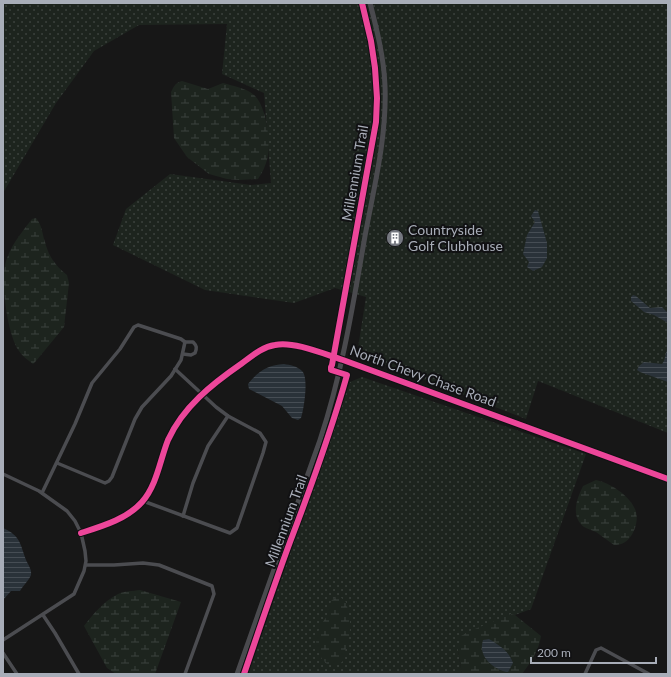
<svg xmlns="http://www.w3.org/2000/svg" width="671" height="677" font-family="Lato,sans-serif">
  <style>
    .grass { fill: url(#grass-dots) }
    .wetland { fill: url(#wetland-marsh) }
    .water { fill: url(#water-rules) }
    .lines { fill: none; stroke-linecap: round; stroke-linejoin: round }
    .street { stroke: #4b4c50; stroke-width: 3.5 }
    .secondary { stroke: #4a4a4e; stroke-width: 5 }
    .cycleway-casing { stroke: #111113; stroke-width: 8 }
    .cycleway { stroke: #ed469a; stroke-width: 6 }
    .labels { text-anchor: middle; stroke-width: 4; stroke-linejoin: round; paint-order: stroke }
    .street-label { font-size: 14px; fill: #a8adb8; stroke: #111113 }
    .poi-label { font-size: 14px; fill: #a8adb8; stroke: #111113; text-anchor: start }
  </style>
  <defs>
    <pattern id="grass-dots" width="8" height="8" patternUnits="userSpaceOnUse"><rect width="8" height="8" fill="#1d241e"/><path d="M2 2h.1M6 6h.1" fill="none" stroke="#3b413d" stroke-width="1.8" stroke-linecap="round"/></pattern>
    <pattern id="wetland-marsh" width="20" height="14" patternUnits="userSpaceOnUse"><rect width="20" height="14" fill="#1d241e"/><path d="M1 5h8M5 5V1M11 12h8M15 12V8" fill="none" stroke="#3b413d"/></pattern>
    <pattern id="water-rules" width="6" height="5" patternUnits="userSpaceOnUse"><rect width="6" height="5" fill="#2a3239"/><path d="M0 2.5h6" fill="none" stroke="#464d54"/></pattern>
  </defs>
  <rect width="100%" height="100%" fill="#171717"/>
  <g class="grass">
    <path d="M3,3H668V433L538,381L526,419L357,354L366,297L335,288L294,303L205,290L113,245L126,209L170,174L251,185L271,183L264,93L222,74L227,24L139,25L94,51L56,103L3,193Z"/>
    <path d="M362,377L586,454L531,609L515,615L511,614L458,651L462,674H248L350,382Z"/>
  </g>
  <g class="wetland">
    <path d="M182,81L208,89L223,83C233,86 246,88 254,95C267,106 271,144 267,160C265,167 262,173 258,179L239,180L227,179L209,174L187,157L174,138L171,92C174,86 175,83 182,81Z"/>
    <path d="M36,218C42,225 42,233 45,242C49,257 55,265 67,275L69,283L64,327L36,361L33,364C28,360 22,356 19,351C7,334 0,280 6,261C11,245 22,232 32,219Z"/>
    <path d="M596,480C610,483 629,495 635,509C641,522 631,547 614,545C608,541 602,536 596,532C592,530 587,529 584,527C570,516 577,498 583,486Z"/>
    <path d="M140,590L181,602L155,674H116L107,668L84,626C93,614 104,601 118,594C124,591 133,591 140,590Z"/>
    <path d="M338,595L346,602L350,619V633L342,663L334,666L327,664L322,659L317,649L316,640L320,626L327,616L331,601Z"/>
    <path d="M511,614L515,615L541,636C539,650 531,662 522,674H462L458,651V645L461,636L470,631Z"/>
  </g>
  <g class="water">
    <path d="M535,210L538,211L547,243V258L542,267L533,271L527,267L529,262L523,254L527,235L535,222L531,216Z"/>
    <path d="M633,295L636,296L650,308L662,307L668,313V323L654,315L644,312L631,301V297Z"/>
    <path d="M668,346V382L640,372L637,370L639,366L644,362L662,364L664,361Z"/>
    <path d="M284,364C290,365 297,366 302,371C309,377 304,409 301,418L298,420L292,418L282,406L249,389L248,384C258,371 268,365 284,364Z"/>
    <path d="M3,528C21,536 20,544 26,560C28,565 32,569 31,575C29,580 23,586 20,591H11L3,600Z"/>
    <path d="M489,639C500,646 508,650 513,663L508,672C500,672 485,662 483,653C481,649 482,644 483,640Z"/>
  </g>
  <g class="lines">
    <g class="street">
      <path d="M183,354L191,355L195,353C197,348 197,346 193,342H185"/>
      <path d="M3,474L39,491L67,511L75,521L81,533L85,551L86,561L84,571L74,594L3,640"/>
      <path d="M42,493L75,424L92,383L120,349L134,327L138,325L181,339L185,342L181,360L171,376L142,407L135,419L112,477L109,481L105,483L57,463"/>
      <path d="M143,501L230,533L237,528L263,453L266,442L260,433L228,416L216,407L175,369"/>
      <path d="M183,516L193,483L208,446L228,416"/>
      <path d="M81,533C103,526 127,519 142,502C157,485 160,460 168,440C183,407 212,384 241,364C252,356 262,347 275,345C294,341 324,354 343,360L668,479"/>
      <path d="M86,565H114L143,563L159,565L212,586L214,594L185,674"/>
      <path d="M43,615L55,633L79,674"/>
      <path d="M3,653L17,674"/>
      <path d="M585,674L596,650L601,648L649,674"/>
    </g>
    <path class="secondary" d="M237,674L320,440C342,374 353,305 365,236C374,187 387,137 385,86C384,58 377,30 370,3"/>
    <defs>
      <g id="cycleway">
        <path d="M81,533C103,526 127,519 142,502C157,485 160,460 168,440C183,407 212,384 241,364C252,356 262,347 275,345C294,341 324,354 343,360L668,479"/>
        <path d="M244,674C259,630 274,585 290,542C311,487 331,432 347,375L331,370V367L332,365L376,122L377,98L375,68L371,41L362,3"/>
      </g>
    </defs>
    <use href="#cycleway" class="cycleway-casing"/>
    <use href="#cycleway" class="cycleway"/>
  </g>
  <defs>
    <symbol id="building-disc" viewBox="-11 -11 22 22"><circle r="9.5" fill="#757880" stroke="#111113"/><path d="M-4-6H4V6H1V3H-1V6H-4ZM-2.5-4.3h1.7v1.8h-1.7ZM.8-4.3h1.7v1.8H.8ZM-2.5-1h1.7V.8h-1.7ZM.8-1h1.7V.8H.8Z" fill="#fff"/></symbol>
  </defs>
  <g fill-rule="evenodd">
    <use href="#building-disc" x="385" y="228" width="20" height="20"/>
  </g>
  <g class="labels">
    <g class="street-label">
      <text transform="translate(355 173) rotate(-80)" y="5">Millennium Trail</text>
      <text transform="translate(423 376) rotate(20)" y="5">North Chevy Chase Road</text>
      <text transform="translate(286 521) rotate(-70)" y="5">Millennium Trail</text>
    </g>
    <g class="poi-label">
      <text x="408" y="235">Countryside<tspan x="408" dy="16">Golf Clubhouse</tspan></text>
    </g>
  </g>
  <rect width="671" height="677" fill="none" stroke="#a8adb8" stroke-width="8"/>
  <path d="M531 657v6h125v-6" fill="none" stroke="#a8adb8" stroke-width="2"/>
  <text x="537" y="657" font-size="12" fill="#a8adb8" stroke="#111113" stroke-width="3" paint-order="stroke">200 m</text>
</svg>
